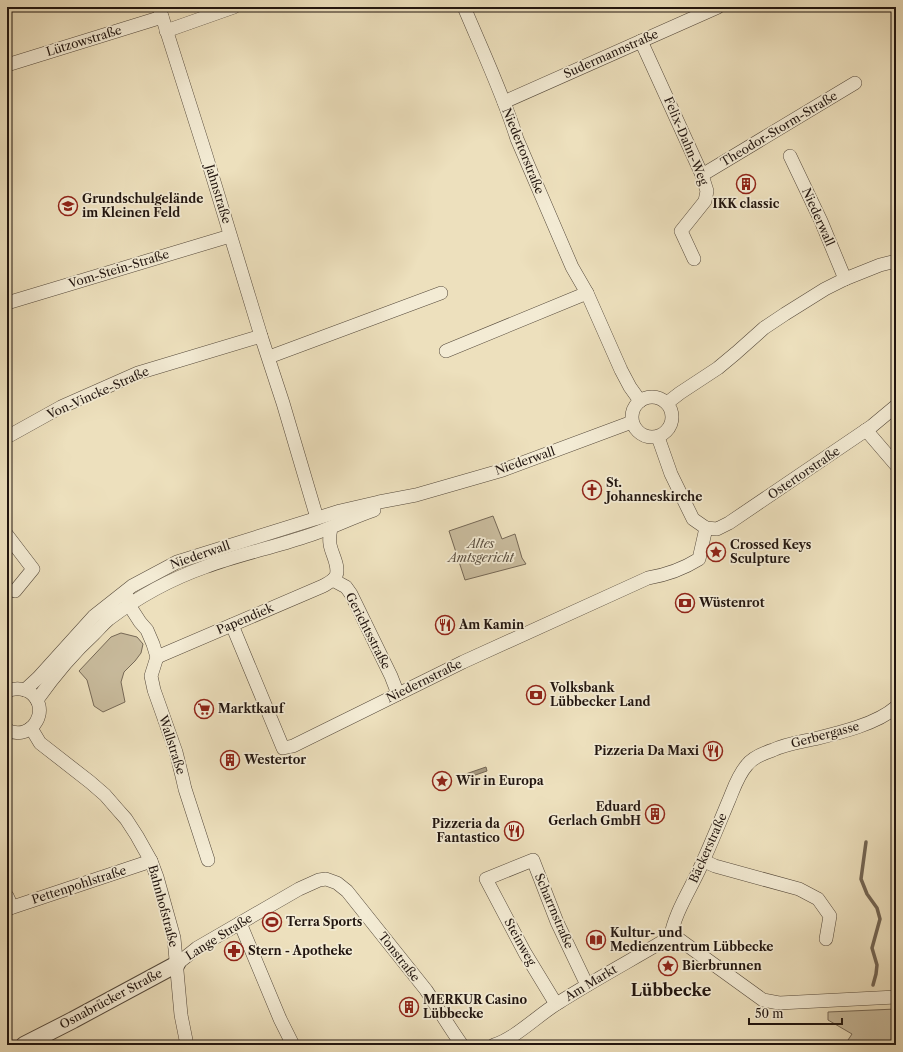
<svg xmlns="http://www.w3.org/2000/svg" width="903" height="1052" font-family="'Libre Caslon Text',serif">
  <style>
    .green { fill: #cabd9f; stroke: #766957 }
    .water { fill: #a89b82; stroke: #726554 }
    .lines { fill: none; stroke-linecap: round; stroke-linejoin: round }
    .stream { stroke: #726554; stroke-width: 3.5 }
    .minor-casing { stroke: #54483a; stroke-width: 14 }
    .tertiary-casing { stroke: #54483a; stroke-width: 18 }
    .minor { stroke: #f3ebd4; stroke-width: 13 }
    .tertiary { stroke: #f3ebd4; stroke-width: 16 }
    .labels { text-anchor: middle; stroke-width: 3.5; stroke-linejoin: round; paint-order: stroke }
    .street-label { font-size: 12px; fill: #21150f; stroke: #f3ebd4 }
    .poi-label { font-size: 12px; font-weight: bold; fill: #21150f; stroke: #f3ebd4; text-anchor: start }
    .park-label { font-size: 12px; font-style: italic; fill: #5c5041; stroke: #f3ebd4 }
    .district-label { font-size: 16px; font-weight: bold; fill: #21150f; stroke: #f3ebd4 }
  </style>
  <rect width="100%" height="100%" fill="#ede0bd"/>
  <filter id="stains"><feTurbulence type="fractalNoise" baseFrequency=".005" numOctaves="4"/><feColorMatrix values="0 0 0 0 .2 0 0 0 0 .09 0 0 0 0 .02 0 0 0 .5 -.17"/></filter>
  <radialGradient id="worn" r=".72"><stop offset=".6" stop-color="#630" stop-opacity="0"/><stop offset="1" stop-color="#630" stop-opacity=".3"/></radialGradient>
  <g class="green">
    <path d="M493,516L502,539L515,534L522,558L526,564L465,580L449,531Z"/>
    <path d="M121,633L137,637L143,644L141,653L135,661L124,672L121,682L125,702L103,712L94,706L87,680L79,671L111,637Z"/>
    <path d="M896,1009V1045H849L848,1040L852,1034L828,1020V1012Z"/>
  </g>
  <path class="water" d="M486,767L487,771L458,781L457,777Z"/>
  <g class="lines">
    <path class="stream" d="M866,842L861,879L867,894L877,908L880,919L872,948L877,965L876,974L873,985"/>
    <defs>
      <g id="minor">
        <path d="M159,7L206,155L261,336L283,403L317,518"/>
        <path d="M464,7C482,50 503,94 517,139L572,267L587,293L621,370L630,387L640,401"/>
        <path d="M166,31L234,7"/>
        <path d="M641,41L702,175L707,191L705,201L681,231L694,259"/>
        <path d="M7,65L162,17"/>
        <path d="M504,102L718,7"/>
        <path d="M790,156L821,221L845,279"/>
        <path d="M702,175L855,83"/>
        <path d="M7,303L230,236"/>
        <path d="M446,351L587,293"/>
        <path d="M269,357L441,293"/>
        <circle cx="652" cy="417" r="20"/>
        <path d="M667,403L680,393L718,368L736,353L764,328L785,314L825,289L845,279L880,265L896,261"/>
        <path d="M866,430L896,465"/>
        <path d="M7,437L61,407L138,373L261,336"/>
        <path d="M658,437L671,474L693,519L706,528"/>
        <path d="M706,528L717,529L729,523L872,426L896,406"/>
        <path d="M7,535L33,569L15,591"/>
        <path d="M333,580L346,587L351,594L391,676L398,694"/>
        <path d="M127,596L129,605L140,622L147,630L153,644L157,657L151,676L154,690L176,752L182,776L185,789L208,860"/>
        <path d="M232,625L283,748L293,746L463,662L648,578C666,575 683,569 699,559L706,528"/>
        <path d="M157,657L323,586C328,583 333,581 336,576C340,566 331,553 330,544C329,538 330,533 331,528"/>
        <path d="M25,690L38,678L94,616L132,586L177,562L340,511L379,502L416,495L503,470L632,422"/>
        <path d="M7,691C14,688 21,688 28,691C53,706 33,743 7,730"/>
        <path d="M37,700C54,676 72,654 94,634C99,629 104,623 109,619C138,597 171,579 205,567C237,555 271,548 304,537C328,530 350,518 374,510"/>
        <path d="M31,728L40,743L90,782L105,795L118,810L126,819L137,836L151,861L157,877L174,938L181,1015L187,1045"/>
        <path d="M704,861L715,866L799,889L818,899L830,916L826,939"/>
        <path d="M7,896L12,907"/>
        <path d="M7,909L151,861"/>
        <path d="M240,923L280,1019L293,1045"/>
        <path d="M670,939C675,910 693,886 704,859C713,839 721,819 729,800C734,788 738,775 747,765C753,757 764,753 773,750C786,744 800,742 814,739C839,733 877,724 896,707"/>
        <path d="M177,964L197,948L299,889L319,880L326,879L337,883L347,891L426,990C438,1008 449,1027 462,1045"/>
        <path d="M556,1004L525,953L486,879L533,860L557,922L587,985"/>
        <path d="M494,1045C516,1038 538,1015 558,1003C591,982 626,963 660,943L670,939L680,940L763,1000L779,1003L896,997"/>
      </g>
      <path id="tertiary" d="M24,1045L73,1020L177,964"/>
    </defs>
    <use href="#minor" class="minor-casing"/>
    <use href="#tertiary" class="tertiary-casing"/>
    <use href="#minor" class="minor"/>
    <use href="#tertiary" class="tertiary"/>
  </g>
  <defs>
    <symbol id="building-ring" viewBox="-11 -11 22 22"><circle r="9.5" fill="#f3ebd4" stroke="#8f2418" stroke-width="1.5"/><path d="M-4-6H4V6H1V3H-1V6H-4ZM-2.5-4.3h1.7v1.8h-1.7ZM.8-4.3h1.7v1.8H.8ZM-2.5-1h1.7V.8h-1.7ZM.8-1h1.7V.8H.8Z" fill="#8f2418"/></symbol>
    <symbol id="school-ring" viewBox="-11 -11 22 22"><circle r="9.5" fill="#f3ebd4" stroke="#8f2418" stroke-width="1.5"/><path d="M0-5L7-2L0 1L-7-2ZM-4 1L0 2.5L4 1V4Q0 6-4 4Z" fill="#8f2418"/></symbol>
    <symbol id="church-ring" viewBox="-11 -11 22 22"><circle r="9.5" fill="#f3ebd4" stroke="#8f2418" stroke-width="1.5"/><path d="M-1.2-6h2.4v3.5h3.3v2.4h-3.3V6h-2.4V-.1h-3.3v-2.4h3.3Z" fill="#8f2418"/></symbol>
    <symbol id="sight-ring" viewBox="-11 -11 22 22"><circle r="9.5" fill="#f3ebd4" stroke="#8f2418" stroke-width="1.5"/><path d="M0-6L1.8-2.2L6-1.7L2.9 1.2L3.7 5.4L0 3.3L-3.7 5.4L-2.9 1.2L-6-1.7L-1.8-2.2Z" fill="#8f2418"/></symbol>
    <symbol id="bank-ring" viewBox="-11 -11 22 22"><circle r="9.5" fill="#f3ebd4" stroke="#8f2418" stroke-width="1.5"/><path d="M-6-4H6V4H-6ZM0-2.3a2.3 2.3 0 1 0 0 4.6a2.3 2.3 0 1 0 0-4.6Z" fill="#8f2418"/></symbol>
    <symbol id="restaurant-ring" viewBox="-11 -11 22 22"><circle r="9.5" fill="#f3ebd4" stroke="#8f2418" stroke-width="1.5"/><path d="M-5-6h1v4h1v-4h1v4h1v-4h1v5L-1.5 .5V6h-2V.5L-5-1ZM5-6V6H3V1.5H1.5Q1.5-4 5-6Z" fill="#8f2418"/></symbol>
    <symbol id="supermarket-ring" viewBox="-11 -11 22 22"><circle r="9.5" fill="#f3ebd4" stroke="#8f2418" stroke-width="1.5"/><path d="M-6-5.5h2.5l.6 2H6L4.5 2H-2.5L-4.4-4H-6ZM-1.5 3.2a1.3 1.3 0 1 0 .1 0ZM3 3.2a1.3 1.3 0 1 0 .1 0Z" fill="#8f2418"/></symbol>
    <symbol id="stadium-ring" viewBox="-11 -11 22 22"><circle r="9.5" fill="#f3ebd4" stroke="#8f2418" stroke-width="1.5"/><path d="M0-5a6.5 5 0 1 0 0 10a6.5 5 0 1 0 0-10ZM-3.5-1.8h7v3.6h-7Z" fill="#8f2418"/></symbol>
    <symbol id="library-ring" viewBox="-11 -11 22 22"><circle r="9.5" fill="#f3ebd4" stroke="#8f2418" stroke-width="1.5"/><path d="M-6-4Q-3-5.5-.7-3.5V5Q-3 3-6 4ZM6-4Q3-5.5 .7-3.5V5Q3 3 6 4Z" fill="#8f2418"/></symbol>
    <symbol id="pharmacy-ring" viewBox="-11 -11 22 22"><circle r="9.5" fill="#f3ebd4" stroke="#8f2418" stroke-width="1.5"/><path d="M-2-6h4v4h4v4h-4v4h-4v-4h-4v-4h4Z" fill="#8f2418"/></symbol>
  </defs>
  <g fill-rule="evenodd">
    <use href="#building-ring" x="735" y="173" width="22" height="22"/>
    <use href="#school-ring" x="57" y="195" width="22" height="22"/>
    <use href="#church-ring" x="581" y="479" width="22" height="22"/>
    <use href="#sight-ring" x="705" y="541" width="22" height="22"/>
    <use href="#bank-ring" x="674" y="592" width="22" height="22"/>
    <use href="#restaurant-ring" x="434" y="614" width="22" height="22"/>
    <use href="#bank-ring" x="525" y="684" width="22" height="22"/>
    <use href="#supermarket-ring" x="193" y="698" width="22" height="22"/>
    <use href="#restaurant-ring" x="702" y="740" width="22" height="22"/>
    <use href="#building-ring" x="219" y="749" width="22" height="22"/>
    <use href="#sight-ring" x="431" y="770" width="22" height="22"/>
    <use href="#building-ring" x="644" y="803" width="22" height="22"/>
    <use href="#restaurant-ring" x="503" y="820" width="22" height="22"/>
    <use href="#stadium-ring" x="261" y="911" width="22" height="22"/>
    <use href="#library-ring" x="585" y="929" width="22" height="22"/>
    <use href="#pharmacy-ring" x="223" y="940" width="22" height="22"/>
    <use href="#sight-ring" x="657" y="955" width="22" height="22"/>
    <use href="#building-ring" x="398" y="996" width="22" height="22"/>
  </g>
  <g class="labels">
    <g class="street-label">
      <text transform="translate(84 41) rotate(-17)" y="4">Lützowstraße</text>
      <text transform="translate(611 54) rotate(-24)" y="4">Sudermannstraße</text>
      <text transform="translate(779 129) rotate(-31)" y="4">Theodor-Storm-Straße</text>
      <text transform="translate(686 141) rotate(67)" y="4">Felix-Dahn-Weg</text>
      <text transform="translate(523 151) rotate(68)" y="4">Niedertorstraße</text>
      <text transform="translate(218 194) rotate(73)" y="4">Jahnstraße</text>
      <text transform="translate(818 217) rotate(66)" y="4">Niederwall</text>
      <text transform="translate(119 269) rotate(-17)" y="4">Vom-Stein-Straße</text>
      <text transform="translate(98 393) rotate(-24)" y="4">Von-Vincke-Straße</text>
      <text transform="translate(525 461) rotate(-19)" y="4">Niederwall</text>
      <text transform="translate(804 473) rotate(-34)" y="4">Ostertorstraße</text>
      <text transform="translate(200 555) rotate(-19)" y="4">Niederwall</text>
      <text transform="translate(245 619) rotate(-23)" y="4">Papendiek</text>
      <text transform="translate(368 631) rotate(63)" y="4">Gerichtsstraße</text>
      <text transform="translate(424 681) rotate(-26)" y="4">Niedernstraße</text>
      <text transform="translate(825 735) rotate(-15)" y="4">Gerbergasse</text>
      <text transform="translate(172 745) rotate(72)" y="4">Wallstraße</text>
      <text transform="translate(708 848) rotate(-66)" y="4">Bäckerstraße</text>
      <text transform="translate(79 885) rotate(-18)" y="4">Pettenpohlstraße</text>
      <text transform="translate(163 906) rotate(75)" y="4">Bahnhofstraße</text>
      <text transform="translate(554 911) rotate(67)" y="4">Scharrnstraße</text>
      <text transform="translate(219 937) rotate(-32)" y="4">Lange Straße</text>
      <text transform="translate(520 942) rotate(61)" y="4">Steinweg</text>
      <text transform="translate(399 957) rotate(52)" y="4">Tonstraße</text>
      <text transform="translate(591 983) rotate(-31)" y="4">Am Markt</text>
      <text transform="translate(111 999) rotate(-28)" y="4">Osnabrücker Straße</text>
    </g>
    <g class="poi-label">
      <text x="82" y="203">Grundschulgelände<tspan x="82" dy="14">im Kleinen Feld</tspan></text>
      <text x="746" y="208" text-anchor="middle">IKK classic</text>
      <text x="606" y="487">St.<tspan x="606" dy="14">Johanneskirche</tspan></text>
      <text x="730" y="549">Crossed Keys<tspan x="730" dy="14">Sculpture</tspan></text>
      <text x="699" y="607">Wüstenrot</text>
      <text x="459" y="629">Am Kamin</text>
      <text x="550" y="692">Volksbank<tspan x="550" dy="14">Lübbecker Land</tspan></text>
      <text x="218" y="713">Marktkauf</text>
      <text x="699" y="755" text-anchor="end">Pizzeria Da Maxi</text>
      <text x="244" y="764">Westertor</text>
      <text x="456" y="785">Wir in Europa</text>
      <text x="641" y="811" text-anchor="end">Eduard<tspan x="641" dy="14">Gerlach GmbH</tspan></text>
      <text x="500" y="828" text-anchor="end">Pizzeria da<tspan x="500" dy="14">Fantastico</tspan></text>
      <text x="286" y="926">Terra Sports</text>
      <text x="610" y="937">Kultur- und<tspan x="610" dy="14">Medienzentrum Lübbecke</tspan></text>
      <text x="248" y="955">Stern - Apotheke</text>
      <text x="682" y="970">Bierbrunnen</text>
      <text x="423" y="1004">MERKUR Casino<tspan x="423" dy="14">Lübbecke</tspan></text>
    </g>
    <g class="park-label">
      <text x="481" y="548">Altes<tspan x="481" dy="14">Amtsgericht</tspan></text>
    </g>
    <g class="district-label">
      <text x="671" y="996">Lübbecke</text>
    </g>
  </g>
  <rect width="903" height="1052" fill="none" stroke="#ede0bd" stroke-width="24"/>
  <rect x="8" y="8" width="887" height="1036" fill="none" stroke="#21150f" stroke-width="2"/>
  <rect x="12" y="12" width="879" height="1028" fill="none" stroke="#21150f"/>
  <path d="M749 1018v6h93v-6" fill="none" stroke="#21150f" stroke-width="2"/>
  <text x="755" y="1018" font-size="12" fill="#21150f" stroke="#f3ebd4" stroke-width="3" paint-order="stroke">50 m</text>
  <rect width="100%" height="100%" filter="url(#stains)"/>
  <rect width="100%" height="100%" fill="url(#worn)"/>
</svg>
